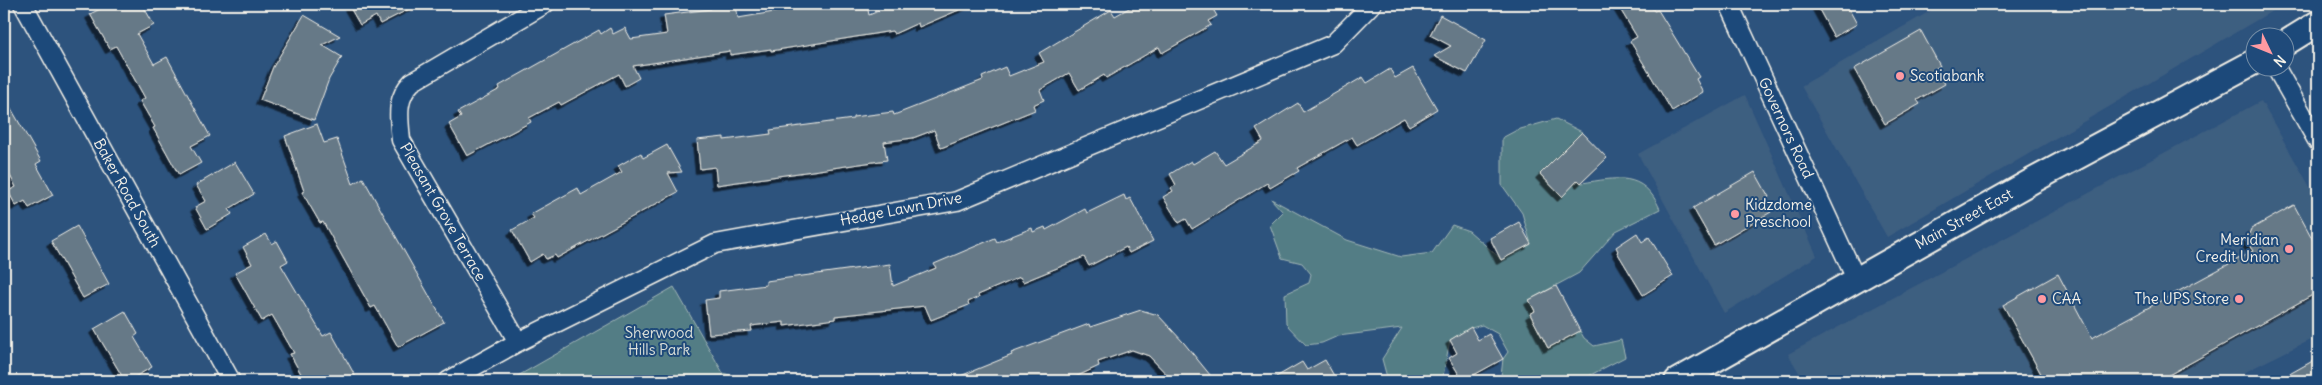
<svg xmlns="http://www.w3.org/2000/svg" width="2322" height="385" font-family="Delius,sans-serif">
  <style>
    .built { fill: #3e5e80 }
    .green { fill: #527d85; stroke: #a3b7b6 }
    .building { fill: #667987; stroke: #f4f1e8; filter: url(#shadow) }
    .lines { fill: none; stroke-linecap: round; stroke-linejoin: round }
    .minor-casing { stroke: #f4f1e8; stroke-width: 21 }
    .secondary-casing { stroke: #f4f1e8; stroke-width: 28 }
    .minor { stroke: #1f4a7a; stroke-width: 18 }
    .secondary { stroke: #1f4a7a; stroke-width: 24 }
    .poi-dot { fill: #ff9aa2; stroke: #1f4a7a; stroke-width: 2 }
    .labels { text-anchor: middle; stroke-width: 4; stroke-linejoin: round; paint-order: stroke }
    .poi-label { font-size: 15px; fill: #f4f1e8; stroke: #1f4a7a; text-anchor: start }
    .street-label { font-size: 15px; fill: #f4f1e8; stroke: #1f4a7a }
    .park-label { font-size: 15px; fill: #dce0d9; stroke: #1f4a7a }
  </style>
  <defs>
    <filter id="shadow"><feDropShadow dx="-4.5" dy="4.5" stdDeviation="0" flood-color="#0009"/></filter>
  </defs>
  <rect width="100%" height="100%" fill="#2d537d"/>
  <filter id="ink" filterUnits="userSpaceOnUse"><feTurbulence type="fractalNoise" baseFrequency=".02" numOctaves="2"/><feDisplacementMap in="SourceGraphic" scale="10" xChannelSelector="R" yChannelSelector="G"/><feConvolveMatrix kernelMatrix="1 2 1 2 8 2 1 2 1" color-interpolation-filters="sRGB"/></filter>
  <g filter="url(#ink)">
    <g class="built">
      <path d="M1929,4H2284L1887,237L1801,86L1932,10Z"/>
      <path d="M1745,95L1817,256L1724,313L1638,154Z"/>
      <path d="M2261,101L2318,201V336L2227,381H1804L1788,354Z"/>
    </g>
    <g class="green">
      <path d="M1556,119L1582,132L1540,174L1562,196L1578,180L1582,183C1616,178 1643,170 1660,209L1616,231L1579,273L1529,300L1535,311L1530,314L1548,348L1580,331L1584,338L1594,346L1621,340L1625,357L1579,381H1495L1501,376L1503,359L1508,352L1498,334L1482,325L1471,328L1450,340L1442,381H1388L1382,359L1402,328L1338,336L1322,343L1306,345L1286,324L1285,294L1309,283L1311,274L1302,263L1282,258L1270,225L1283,212L1271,199L1347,240L1401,257L1432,253L1452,225L1469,231L1501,259L1531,244L1522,213L1502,185V138L1517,130Z"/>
      <path d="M674,287L723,373L749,381H509Z"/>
    </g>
    <g class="building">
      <path d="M110,4H142L154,25L137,34L154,64L167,57L210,136L191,146L201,163L179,175L153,128L155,127L140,101L145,98L116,46L110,49L90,14Z"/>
      <path d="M348,4H419L380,24L376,16L360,25Z"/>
      <path d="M725,4H736L738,18L780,11L779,4H855L856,7L867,5L869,15L895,4H973L919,27L918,23L894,34L892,31L771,51V49L730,55V51L633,66L639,78L625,86L619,74L561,105L559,102L529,118L531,122L467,156L449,124L461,117L458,112L500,89L499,86L599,30L601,34L610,28L613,34L625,28L631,39L667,34L664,15L711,9V6Z"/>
      <path d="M1136,4H1210L1217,16L1208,21L1211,25L1162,53L1159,47L1106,78L1104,75L1079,90L1069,73L1040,90L1044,100L1033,105L1035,110L941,148L934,130L913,138L884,142L887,160L717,185L715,167L700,169L697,140L724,137V140L771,134L770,130L853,119V117L893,112L894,115L958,90L983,80L982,77L1005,67L1009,76L1044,62L1039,53L1111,10L1115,16Z"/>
      <path d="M1617,4H1650L1654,11L1658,10L1699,77L1696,79L1703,92L1672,111L1630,41L1637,37Z"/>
      <path d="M1816,4H1846L1857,24L1834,37Z"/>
      <path d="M304,15L340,36L322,45L342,57L329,79L314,120L260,100L273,67Z"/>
      <path d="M1440,15L1486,40L1467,73L1434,56L1451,46L1430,35Z"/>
      <path d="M1921,31L1940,66L1936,68L1945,84L1917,100L1920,104L1885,124L1854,69Z"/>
      <path d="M1413,68L1437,109L1409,126L1404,118L1357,145L1352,137L1297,168L1299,171L1270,188L1267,183L1192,229L1186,219L1179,223L1163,197L1173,191L1171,188L1176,185L1170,174L1191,161L1193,164L1215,151L1224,164L1263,141L1256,129L1298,103L1303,112L1363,77L1367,83L1390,69L1395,78Z"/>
      <path d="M4,96L41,161L36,164L53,195L29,208L25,201L16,206L8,191L16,187L4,164Z"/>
      <path d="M317,124L324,143L337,139L353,184L363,178L444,322L398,347L375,306L371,308L323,222L320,223L302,192L304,191L285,136Z"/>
      <path d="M1582,132L1607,158L1581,183L1578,180L1562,197L1540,174Z"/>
      <path d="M667,145L682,172L668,173L678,192L557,258L555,255L546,259L543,254L530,262L512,230L534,218L531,214L578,188L581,195L622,172L618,166L641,153L643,158Z"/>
      <path d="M235,162L254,194L229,209L232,214L207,229L195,207L206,201L196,185Z"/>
      <path d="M1755,172L1769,197L1764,200L1771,212L1714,245L1693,208Z"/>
      <path d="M1124,195L1126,200L1130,198L1153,241L1129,253L1126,247L1089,266L1084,257L1023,282L1020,277L978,295L979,297L968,302L969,305L931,320L925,306L835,316V319L784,326V322L751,326L752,331L709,334L705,300L719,298V291L766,285V281L890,264L893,286L936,268L934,264L995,238L997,242L1032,228L1033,232L1045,227L1046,230L1085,209L1087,213Z"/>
      <path d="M2294,205L2318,249V292L2158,381H2045L2003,305L2058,274L2092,338L2253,251L2246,241L2251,229Z"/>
      <path d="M1519,222L1531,244L1501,260L1490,238Z"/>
      <path d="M77,226L109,284L83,298L51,241Z"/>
      <path d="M1637,233L1642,242L1649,237L1673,276L1643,295L1617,252L1618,251L1616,247Z"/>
      <path d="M266,234L272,244L277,241L288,261L281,265L323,336L331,332L358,381H305L290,354L294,353L272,315L262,321L235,273L252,264L243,247Z"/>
      <path d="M1556,286L1580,331L1548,348L1530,314L1535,311L1529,300Z"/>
      <path d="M1141,310L1158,315L1184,343L1215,381H1173L1149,356L1132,350L1098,362L1099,366L1067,381H948L1012,355L1011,353L1089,324L1090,327Z"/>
      <path d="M125,311L138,334L134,337L152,367L128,381H125L94,329Z"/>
      <path d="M1471,327L1478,340L1489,334L1503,359L1463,381L1449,358L1457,353L1450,340Z"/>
      <path d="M2318,358V381H2277Z"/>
      <path d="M1325,360L1337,381H1269L1302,362L1307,370Z"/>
    </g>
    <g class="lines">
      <defs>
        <g id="minor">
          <path d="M23,4L231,381"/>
          <path d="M1729,4L1856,279"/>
          <path d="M2276,68L2318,142"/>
          <path d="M518,342L401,140C399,118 395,99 412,82L545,4"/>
          <path d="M448,381L518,342L715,244L957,201L1333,44L1372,4"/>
        </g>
        <g id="secondary">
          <path d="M2284,44L2318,23"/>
          <path d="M1677,381L2032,181L2254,62"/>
        </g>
      </defs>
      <use href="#minor" class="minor-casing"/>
      <use href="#secondary" class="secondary-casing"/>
      <use href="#minor" class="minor"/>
      <use href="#secondary" class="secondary"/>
    </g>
  </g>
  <g class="poi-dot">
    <circle cx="1900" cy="76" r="5"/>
    <circle cx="1735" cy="214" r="5"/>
    <circle cx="2289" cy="249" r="5"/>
    <circle cx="2042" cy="299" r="5"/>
    <circle cx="2239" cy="299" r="5"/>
  </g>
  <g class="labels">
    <g class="poi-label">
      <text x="1910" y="81">Scotiabank</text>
      <text x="1745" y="210">Kidzdome<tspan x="1745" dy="17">Preschool</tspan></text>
      <text x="2279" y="245" text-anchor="end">Meridian<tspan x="2279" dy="17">Credit Union</tspan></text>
      <text x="2052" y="304">CAA</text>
      <text x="2229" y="304" text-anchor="end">The UPS Store</text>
    </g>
    <g class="street-label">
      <text transform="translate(1786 128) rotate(65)" y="5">Governors Road</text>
      <text transform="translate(127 193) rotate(61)" y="5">Baker Road South</text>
      <text transform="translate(901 209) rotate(-11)" y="5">Hedge Lawn Drive</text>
      <text transform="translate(443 212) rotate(60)" y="5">Pleasant Grove Terrace</text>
      <text transform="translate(1964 219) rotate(-29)" y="5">Main Street East</text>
    </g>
    <g class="park-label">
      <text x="659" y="338">Sherwood<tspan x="659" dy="17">Hills Park</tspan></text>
    </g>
  </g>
  <rect width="2322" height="385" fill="none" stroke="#1f4a7a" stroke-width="20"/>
  <rect x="10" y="10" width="2302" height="365" fill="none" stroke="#f4f1e8" stroke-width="2" filter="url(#ink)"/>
  <g transform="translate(2270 52) rotate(133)"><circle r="24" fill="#1f4a7a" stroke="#748da6"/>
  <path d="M0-4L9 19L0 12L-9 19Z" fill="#ff9aa2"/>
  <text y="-8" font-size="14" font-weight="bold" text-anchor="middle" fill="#f4f1e8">N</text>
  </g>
</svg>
